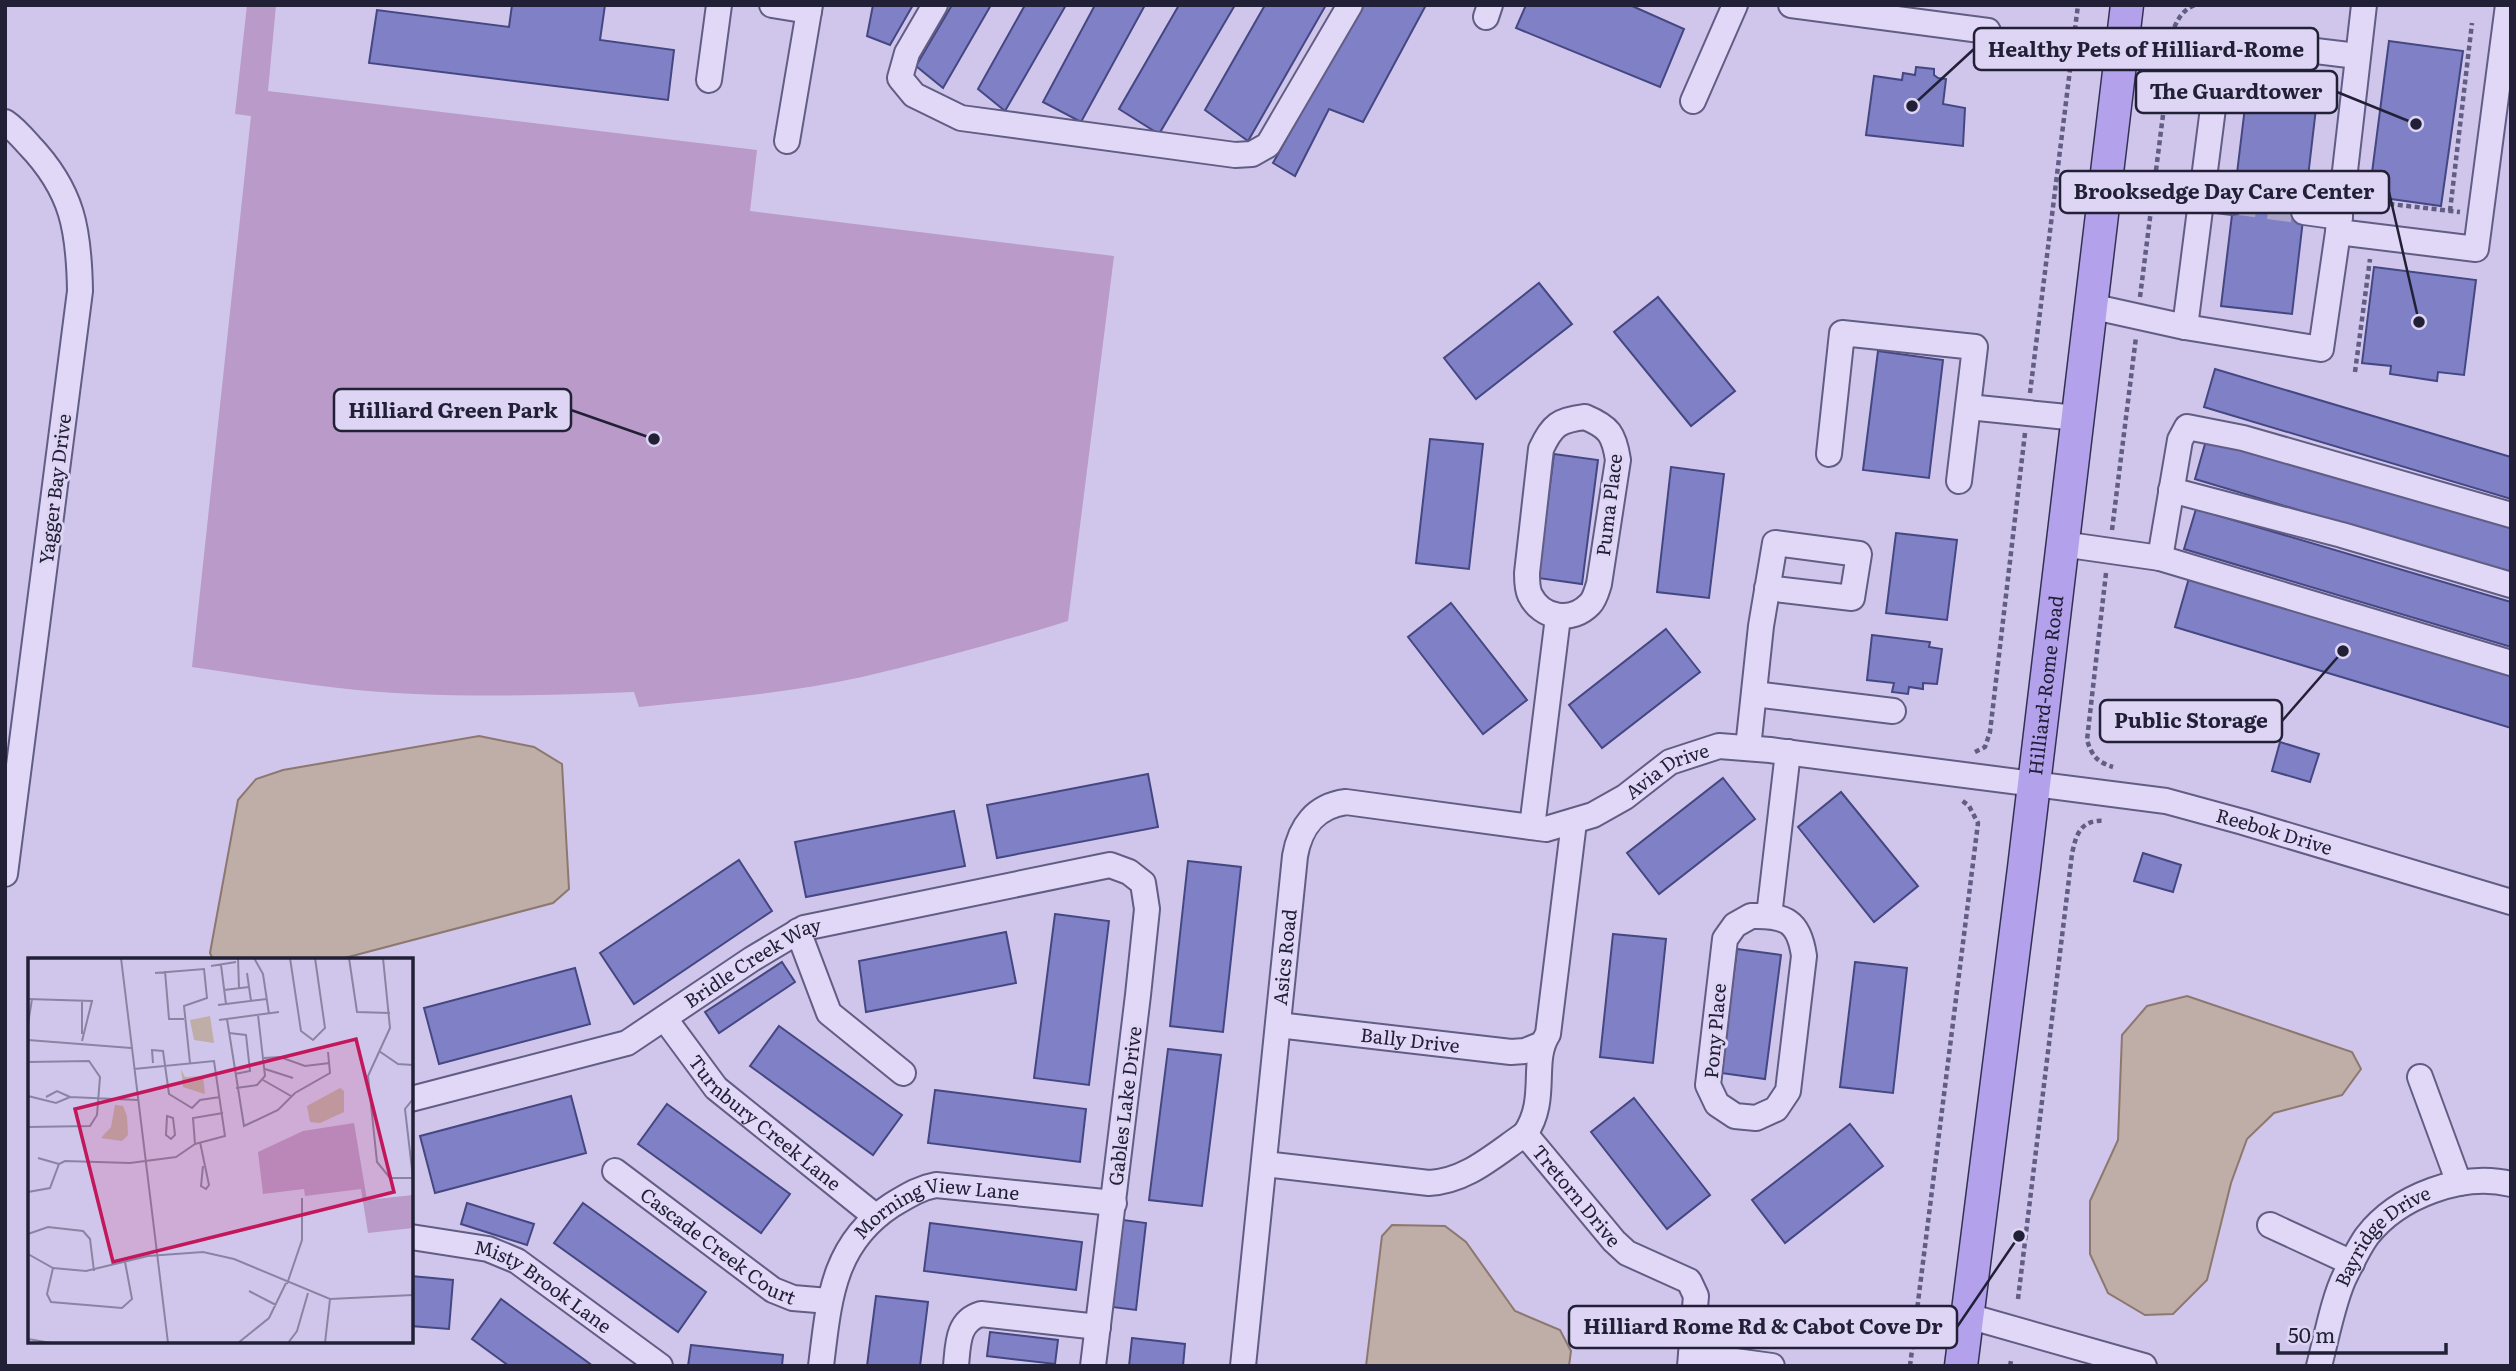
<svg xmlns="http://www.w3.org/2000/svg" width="2516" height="1371" font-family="Literata,serif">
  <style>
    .green { fill: #b99ac8 }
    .water { fill: #bfada7; stroke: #8c786e; stroke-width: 2 }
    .building { fill: #7f80c6; stroke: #454782; stroke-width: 2 }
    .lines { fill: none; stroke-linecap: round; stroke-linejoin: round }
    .minor-tunnel { stroke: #ada5c7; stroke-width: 24; stroke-dasharray: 24 12; stroke-linecap: butt }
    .minor-casing { stroke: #615d84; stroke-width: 28 }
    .major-casing { stroke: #323153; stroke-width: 35 }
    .path { stroke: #615d84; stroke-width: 4.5; stroke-dasharray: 5 3.5; stroke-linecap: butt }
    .minor { stroke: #e0d8f6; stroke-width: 24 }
    .major { stroke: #b3a1eb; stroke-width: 32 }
    .labels { text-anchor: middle; stroke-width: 6; stroke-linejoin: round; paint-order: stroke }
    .street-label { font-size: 19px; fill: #212036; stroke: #ddd5f3 }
    .inset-road { fill: none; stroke: #8a84a3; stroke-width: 2 }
    .view { fill: #c2185b; fill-opacity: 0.15; stroke: #c2185b; stroke-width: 3.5 }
    .inset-edge { fill: none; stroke: #212036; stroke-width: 3.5 }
    .leader { fill: none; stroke: #212036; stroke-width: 2.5 }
    .callout-dot { fill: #212036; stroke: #ddd5f3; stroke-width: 2.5 }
    .callout { fill: #ddd5f3; stroke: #212036; stroke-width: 2.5 }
    .callout-label { font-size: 21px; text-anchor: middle; font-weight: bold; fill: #212036 }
  </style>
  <rect width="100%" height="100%" fill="#d0c6eb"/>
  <path class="green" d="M247,5H276L268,91L757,150L750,211L1114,256L1068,621C1000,642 932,661 862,677C789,693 713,699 639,707L634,692C561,695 488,697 415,694C340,691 266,678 192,667L251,116L235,114Z"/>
  <g class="water">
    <path d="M479,736L534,747L562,764L569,889L553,903L337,960H213L210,953L238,800L256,779L283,770Z"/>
    <path d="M2187,996L2352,1052L2361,1069L2342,1095L2274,1113L2247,1139L2231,1183L2207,1280L2173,1314L2145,1315L2108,1293L2090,1254V1201L2118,1140L2122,1035L2147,1006Z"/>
    <path d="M1392,1225L1445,1226L1466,1242L1515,1311L1560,1330L1571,1351L1569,1366H1366L1382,1236Z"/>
  </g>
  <g class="building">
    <path d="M512,5H605L600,40L674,50L668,100L369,63L377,10L509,27Z"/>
    <path d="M873,5H913L890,45L867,36Z"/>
    <path d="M952,5H991L943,88L916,66Z"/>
    <path d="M1025,5H1066L1005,111L978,89Z"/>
    <path d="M1095,5H1145L1081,122L1043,102Z"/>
    <path d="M1179,5H1235L1159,134L1119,109Z"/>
    <path d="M1265,5H1326L1248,141L1205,110Z"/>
    <path d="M1361,5H1426L1363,122L1329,109L1295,176L1273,163Z"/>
    <path d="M1526,5H1630L1684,29L1660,87L1516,28Z"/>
    <path d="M2389,41L2463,51L2441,206L2369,196Z"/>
    <path d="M1916,67L1934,69V75L1938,78L1946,79L1943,104L1965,108L1963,146L1866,135L1874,76L1902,80L1903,73L1915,75Z"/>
    <path d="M2248,82L2318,91L2292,314L2221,306Z"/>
    <path d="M2374,267L2476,280L2464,375L2438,372L2437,381L2390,374L2391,366L2362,363Z"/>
    <path d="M1539,283L1572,324L1476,399L1444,358Z"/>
    <path d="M1658,297L1735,391L1691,426L1614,332Z"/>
    <path d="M1878,351L1943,360L1929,478L1863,470Z"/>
    <path d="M2215,369L2511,457V499L2204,407Z"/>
    <path d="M2207,437L2511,528V574L2195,479Z"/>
    <path d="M1430,439L1483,444L1469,569L1416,563Z"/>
    <path d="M1554,454L1598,460L1582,584L1538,578Z"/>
    <path d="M1671,467L1724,474L1709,598L1657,592Z"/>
    <path d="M2196,509L2511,602V647L2184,549Z"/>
    <path d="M1896,533L1957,540L1947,620L1886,613Z"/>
    <path d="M2189,578L2511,675V728L2175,627Z"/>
    <path d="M1451,603L1527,700L1483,734L1408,637Z"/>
    <path d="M1666,629L1700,672L1602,748L1569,705Z"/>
    <path d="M1872,635L1930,642L1929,647L1942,649L1937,684L1923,683V689L1909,687L1908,694L1892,692L1894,683L1867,680Z"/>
    <path d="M2280,742L2319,754L2310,782L2272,771Z"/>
    <path d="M1148,774L1158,827L997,858L987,805Z"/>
    <path d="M1723,778L1755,819L1659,894L1627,853Z"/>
    <path d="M1841,792L1918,886L1874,922L1798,827Z"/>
    <path d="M954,811L965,866L806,897L795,842Z"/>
    <path d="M2143,853L2181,865L2173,892L2134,881Z"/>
    <path d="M739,860L772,911L634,1004L600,953Z"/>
    <path d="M1188,861L1241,867L1223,1032L1170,1026Z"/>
    <path d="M1055,914L1109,921L1089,1085L1034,1078Z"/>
    <path d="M1006,932L1016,983L866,1012L859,961Z"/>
    <path d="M1613,934L1666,939L1653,1063L1600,1057Z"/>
    <path d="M1737,949L1781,955L1765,1079L1721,1073Z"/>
    <path d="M782,962L795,982L719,1033L705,1012Z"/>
    <path d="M1855,962L1907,968L1893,1093L1840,1087Z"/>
    <path d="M575,968L590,1024L439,1064L424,1008Z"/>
    <path d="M779,1026L902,1115L873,1155L750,1066Z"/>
    <path d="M1168,1049L1221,1055L1202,1206L1149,1200Z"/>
    <path d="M935,1090L1086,1109L1080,1162L928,1143Z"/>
    <path d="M571,1096L586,1153L435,1193L420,1136Z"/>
    <path d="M1634,1098L1710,1195L1667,1229L1591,1132Z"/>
    <path d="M667,1104L790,1194L761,1233L638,1144Z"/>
    <path d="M1850,1124L1883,1166L1785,1243L1752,1200Z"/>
    <path d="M467,1203L534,1224L527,1245L461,1224Z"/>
    <path d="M583,1203L706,1292L678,1332L554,1243Z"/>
    <path d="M1123,1220L1146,1223L1136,1310L1112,1307Z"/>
    <path d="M930,1223L1082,1242L1076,1290L924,1271Z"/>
    <path d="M411,1276L453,1280L449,1329L411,1326Z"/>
    <path d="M876,1296L928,1302L920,1366H867Z"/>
    <path d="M501,1299L531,1321L593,1366H509L472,1339Z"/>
    <path d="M990,1332L1058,1340L1055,1364L987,1356Z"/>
    <path d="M1132,1338L1185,1344L1183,1366H1129Z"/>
    <path d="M691,1345L783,1355L782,1366H688Z"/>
  </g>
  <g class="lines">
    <path class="minor-tunnel" d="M2233,202L2304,212"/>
    <defs>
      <g id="minor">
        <path d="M772,5L809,11"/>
        <path d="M935,5L907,53L900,78L914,95L961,118L1235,155L1252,154L1268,145L1350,5"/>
        <path d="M1791,5L1988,31"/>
        <path d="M1486,17L1490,5"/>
        <path d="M709,80L719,5"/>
        <path d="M1693,101L1735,5"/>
        <path d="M5,122C14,128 22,137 29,145C73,191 79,230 80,291L5,874"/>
        <path d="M787,141L810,5"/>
        <path d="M2201,198L2233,202"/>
        <path d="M2304,212L2340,217"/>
        <path d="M2338,232L2476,249L2508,5"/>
        <path d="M2090,306L2185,327L2321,349L2338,232L2364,5"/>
        <path d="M2185,327L2218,69C2223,55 2226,47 2241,42L2357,56"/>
        <path d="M1968,407L2077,418"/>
        <path d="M1585,417C1609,427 1614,434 1618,460L1599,584C1597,590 1595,599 1590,604C1572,623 1542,619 1530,595C1527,589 1527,580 1527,573L1541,449C1552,425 1559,420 1585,417Z"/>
        <path d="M1829,454L1842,333L1975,347L1959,481"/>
        <path d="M2171,490L2342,535L2511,585"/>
        <path d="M2062,544L2160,558L2511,663"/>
        <path d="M2160,558L2180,440L2187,427L2243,438L2511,515"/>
        <path d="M1754,694L1893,711"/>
        <path d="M1748,748L1761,626L1775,543L1859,554L1852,598L1767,588"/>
        <path d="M1532,827L1558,617"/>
        <path d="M1751,916C1786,915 1799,921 1804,956L1788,1091L1776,1109L1756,1118L1735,1116L1717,1104L1708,1085L1725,939L1735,925Z"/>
        <path d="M1769,916L1788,752"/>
        <path d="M798,931L829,1013L903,1073"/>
        <path id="s1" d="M665,1019L716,1088L875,1216"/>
        <path id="s2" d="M1278,1025L1511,1052L1525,1051L1542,1044"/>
        <path d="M2420,1077L2459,1183"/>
        <path id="s3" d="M411,1099L627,1043L752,959L804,928L1110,865L1129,872L1143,883L1147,909L1138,995L1093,1366"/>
        <path d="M1525,1134C1549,1099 1530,1062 1548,1034L1574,822"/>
        <path id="s4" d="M1265,1164L1429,1183C1467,1181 1494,1155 1525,1134L1614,1241L1627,1253L1689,1281L1696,1296L1690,1366"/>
        <path id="s5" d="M615,1171L773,1290L793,1298L829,1301"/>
        <path d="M2270,1225L2352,1263"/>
        <path id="s6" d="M411,1237L488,1249L517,1261L660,1366"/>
        <path d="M1968,1316L2144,1366"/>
        <path d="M1691,1355L1772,1366"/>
        <path id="s7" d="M821,1366C829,1301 832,1244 892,1205C907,1196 919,1188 936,1185L1114,1203"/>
        <path d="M956,1366C958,1345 957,1321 981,1314L1098,1327"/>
        <path id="s8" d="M1243,1366L1295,856C1300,827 1315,806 1346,802L1546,829L1593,815L1625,797L1670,762L1719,746L1770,750L2166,801L2243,822L2511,902"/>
        <path id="s9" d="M2319,1366C2326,1340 2334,1296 2346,1274C2352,1262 2359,1247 2367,1236C2398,1196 2462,1172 2511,1184"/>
      </g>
      <g id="major">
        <path id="s10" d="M1961,1366L2024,868L2127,5"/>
      </g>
    </defs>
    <use href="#minor" class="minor-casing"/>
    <use href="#major" class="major-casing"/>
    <g class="path">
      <path d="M2364,201L2460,212"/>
      <path d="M2450,211L2472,23"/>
      <path d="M2140,297L2174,28C2179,17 2183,10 2195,5"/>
      <path d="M2355,372L2370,259"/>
      <path d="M2030,393L2078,5"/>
      <path d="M2112,530L2136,337"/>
      <path d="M2106,573L2087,740C2092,756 2097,762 2113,767"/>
      <path d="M1975,752L1985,747L1990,732L2025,433"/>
      <path d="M2018,1299L2072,854C2076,834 2081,819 2105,821"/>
      <path d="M1910,1366L1978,823L1969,806L1960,799"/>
      <path d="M2010,1366L2011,1361"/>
    </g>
    <use href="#minor" class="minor"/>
    <use href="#major" class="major"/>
  </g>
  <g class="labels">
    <g class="street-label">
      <text transform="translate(55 489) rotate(-83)" y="7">Yagger Bay Drive</text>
      <text transform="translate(1609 505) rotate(-83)" y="7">Puma Place</text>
      <text dy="7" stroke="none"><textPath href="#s10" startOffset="686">Hilliard-Rome Road</textPath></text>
      <text dy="7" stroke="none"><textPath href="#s8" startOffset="931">Avia Drive</textPath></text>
      <text dy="7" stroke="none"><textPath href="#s8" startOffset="1552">Reebok Drive</textPath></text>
      <text dy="7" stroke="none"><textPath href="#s8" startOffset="411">Asics Road</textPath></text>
      <text dy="7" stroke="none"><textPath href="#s3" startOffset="373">Bridle Creek Way</textPath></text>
      <text transform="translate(1715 1031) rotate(-85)" y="7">Pony Place</text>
      <text dy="7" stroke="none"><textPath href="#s2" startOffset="133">Bally Drive</textPath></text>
      <text transform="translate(1125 1106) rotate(-83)" y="7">Gables Lake Drive</text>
      <text dy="7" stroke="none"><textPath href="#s1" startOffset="145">Turnbury Creek Lane</textPath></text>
      <text dy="7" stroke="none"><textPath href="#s4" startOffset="355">Tretorn Drive</textPath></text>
      <text dy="7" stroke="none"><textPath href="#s7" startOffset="226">Morning View Lane</textPath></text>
      <text dy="7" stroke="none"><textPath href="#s5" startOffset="128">Cascade Creek Court</textPath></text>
      <text dy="7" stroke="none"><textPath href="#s9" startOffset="150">Bayridge Drive</textPath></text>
      <text dy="7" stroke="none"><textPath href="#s6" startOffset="144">Misty Brook Lane</textPath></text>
    </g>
  </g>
  <g transform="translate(28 958)">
    <rect width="385" height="385" fill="#d0c6eb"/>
    <path d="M326,165L339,242L385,237V270L340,275L333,231L277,238L276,231L235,236L230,194L275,173Z" fill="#b99ac8"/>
    <path d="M182,58L186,85L166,82L162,62ZM153,111L157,119L175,118L177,136L155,129ZM312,130L316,133V154L292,165L282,164L279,148ZM87,147L95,148L99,158L100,177L94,183L73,180L83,169Z" fill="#bfada7"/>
    <path class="inset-road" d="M93,0L140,385M210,0L211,30M226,0L235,16L241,56M262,0L273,73L285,82L297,70L287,0M321,0L329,54L362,55M355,0L362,70L340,118L349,204L362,220H385M193,7L198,46M183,8L208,4M137,13L141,61H156M127,15L176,11L179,40L156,48L162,105M219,15L223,43M196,32L221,29M0,41L64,43L54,83M54,43V76M190,47L239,41M199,61L216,168L250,152L267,135L302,115L300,94M191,62L251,54M0,66L4,41M201,75L218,77L222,113L207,116M0,82L103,90M351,93L370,106L385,107M236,100L252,99L277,108L302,105M0,104L61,103L72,119L69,157L62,168L0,169M125,105L124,92L135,93L141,136L164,150L172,142L192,139M106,111L186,103L197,178L167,186M237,111L265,120M235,122L263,138M208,130L229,127L237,118L230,57M0,138L28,145L42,139L110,142M18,139L29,133L42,139M139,158L145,160L147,177L143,181L138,177ZM172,184L181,227L178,231L173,228L175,208M167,186L165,160L195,155M10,200L31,206M385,220L377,151L385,141M0,234L22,230L31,206L37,203L102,205L148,199L167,186M0,276L20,269L55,273L62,281L66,313M0,296L25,310L58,313L120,298L175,294L206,301L302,341L385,337M25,310L19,336L23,344L94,350L104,341L97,304M259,326L274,282V240M221,333L248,347M0,381L23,385M210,385L241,360L258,325M260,385L269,373L280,335M297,385L302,341"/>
    <path class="view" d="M328,81L366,234L85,304L47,151Z"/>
    <rect width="385" height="385" class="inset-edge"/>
  </g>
  <path class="leader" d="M1912 106L1974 49M2416 124L2337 92M2419 322L2389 192M654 439L571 410M2343 651L2282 721M2019 1236L1957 1327"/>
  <g class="callout-dot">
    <circle cx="1912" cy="106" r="7"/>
    <circle cx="2416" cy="124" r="7"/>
    <circle cx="2419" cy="322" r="7"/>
    <circle cx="654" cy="439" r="7"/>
    <circle cx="2343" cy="651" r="7"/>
    <circle cx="2019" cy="1236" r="7"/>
  </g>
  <g class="callout">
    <rect x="1974" y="28" width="344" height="42" rx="7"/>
    <rect x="2136" y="71" width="201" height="42" rx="7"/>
    <rect x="2060" y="171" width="329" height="42" rx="7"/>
    <rect x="334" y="389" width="237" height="42" rx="7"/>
    <rect x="2100" y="700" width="182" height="42" rx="7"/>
    <rect x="1569" y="1306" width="388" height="42" rx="7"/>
  </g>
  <g class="callout-label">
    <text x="2146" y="57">Healthy Pets of Hilliard-Rome</text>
    <text x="2236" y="99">The Guardtower</text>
    <text x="2224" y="199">Brooksedge Day Care Center</text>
    <text x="453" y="418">Hilliard Green Park</text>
    <text x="2191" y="728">Public Storage</text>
    <text x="1763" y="1334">Hilliard Rome Rd &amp; Cabot Cove Dr</text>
  </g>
  <rect width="2516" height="1371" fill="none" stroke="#212036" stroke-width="14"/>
  <path d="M2278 1343v10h168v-10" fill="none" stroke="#212036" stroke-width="3.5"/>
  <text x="2288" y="1343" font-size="21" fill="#212036" stroke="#ddd5f3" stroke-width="5" paint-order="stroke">50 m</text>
</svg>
